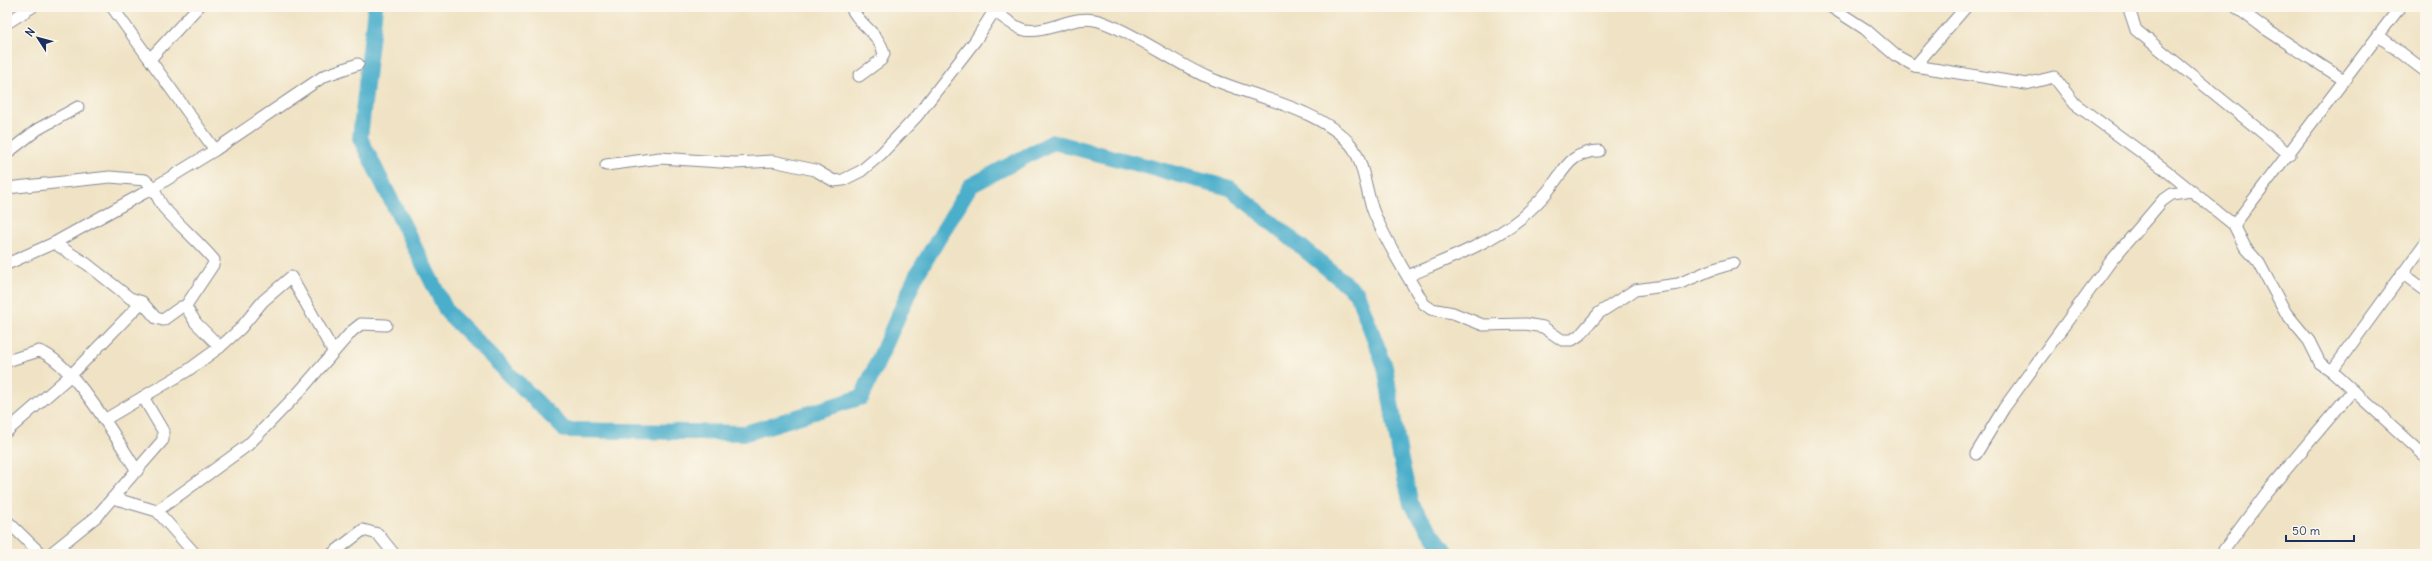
<svg xmlns="http://www.w3.org/2000/svg" width="2432" height="561" font-family="Delius,sans-serif">
  <style>
    .lines { fill: none; stroke-linecap: round; stroke-linejoin: round }
    .river { stroke: #4baecb; stroke-width: 16 }
    .minor-casing { stroke: #868992; stroke-width: 13 }
    .minor { stroke: #fff; stroke-width: 11 }
  </style>
  <rect width="100%" height="100%" fill="#fbf7ec"/>
  <filter id="ink" filterUnits="userSpaceOnUse"><feTurbulence type="fractalNoise" baseFrequency=".025" numOctaves="2"/><feDisplacementMap in="SourceGraphic" scale="8" xChannelSelector="R" yChannelSelector="G"/><feConvolveMatrix kernelMatrix="1 2 1 2 8 2 1 2 1" color-interpolation-filters="sRGB"/></filter>
  <filter id="wash" filterUnits="userSpaceOnUse"><feTurbulence type="fractalNoise" baseFrequency=".012" numOctaves="4" result="noise"/><feDisplacementMap in="SourceGraphic" scale="16" xChannelSelector="R" yChannelSelector="G"/><feGaussianBlur stdDeviation="0.9" result="paint"/><feColorMatrix in="noise" values="0 0 0 0 0 0 0 0 0 0 0 0 0 0 0 0 0 1.4 0 .05"/><feComposite in="paint" operator="in"/></filter>
  <g filter="url(#wash)">
    <rect width="100%" height="100%" fill="#f0e3c5"/>
    <g class="lines">
      <path class="river" d="M375,7L360,138L447,312L565,430L746,433L862,397L916,276L970,186L1053,142L1230,188L1357,293L1385,367L1400,456L1411,504L1447,554"/>
    </g>
  </g>
  <g filter="url(#ink)">
    <g class="lines">
      <defs>
        <g id="minor">
          <path d="M112,7L215,150"/>
          <path d="M851,7C860,27 879,32 884,54L881,60L859,76"/>
          <path d="M1831,7L1865,29L1895,55L1915,66L2026,84L2054,77L2075,104L2163,168L2234,225L2245,247L2259,263L2286,313L2309,341L2320,363L2332,371L2425,456"/>
          <path d="M2132,7L2130,12L2136,30L2290,155"/>
          <path d="M2236,7L2267,30L2344,80"/>
          <path d="M994,11C1002,16 1015,28 1025,30C1050,34 1074,13 1099,21C1135,33 1172,61 1207,77C1249,96 1320,108 1351,145C1364,161 1366,194 1374,213C1388,245 1406,274 1424,304L1431,309L1453,313L1483,325L1526,324L1543,327L1562,340H1572L1581,334L1599,313L1635,290L1678,284L1711,270L1734,263"/>
          <path d="M7,23L32,7"/>
          <path d="M2379,36L2425,71"/>
          <path d="M150,59L198,7"/>
          <path d="M1915,66L1966,7"/>
          <path d="M7,153L38,129L78,107"/>
          <path d="M606,165L660,158L735,163L773,161L815,170L834,181L843,180L861,171L881,154L917,116L975,41L994,11L993,7"/>
          <path d="M7,188L110,177L145,180C155,187 157,199 164,208C180,226 198,241 214,260L213,265L185,307"/>
          <path d="M2234,225L2400,7"/>
          <path d="M54,243L87,264L130,298L142,302L156,318L163,320L181,307H186L196,323L220,347"/>
          <path d="M7,264L54,243L153,188L215,150L324,76L358,64"/>
          <path d="M2402,273L2425,290"/>
          <path d="M1408,276C1445,260 1489,244 1521,218C1530,210 1540,201 1547,192C1564,172 1568,152 1599,151"/>
          <path d="M7,361L39,351C72,361 118,441 137,471"/>
          <path d="M2332,371L2425,243"/>
          <path d="M104,420L187,371L220,347L240,329L263,301L291,277L333,351"/>
          <path d="M7,431L71,375L142,302"/>
          <path d="M1976,454L2004,408L2111,261L2162,201L2172,194L2191,191"/>
          <path d="M113,498L157,511L195,554"/>
          <path d="M157,511L248,445L300,391L352,331L361,324L386,325"/>
          <path d="M7,521L41,554"/>
          <path d="M50,554L96,517L163,440V431L143,397"/>
          <path d="M332,554L363,530L378,534L394,554"/>
          <path d="M2221,554L2267,492L2353,390"/>
        </g>
      </defs>
      <use href="#minor" class="minor-casing"/>
      <use href="#minor" class="minor"/>
    </g>
  </g>
  <rect width="2432" height="561" fill="none" stroke="#fbf7ec" stroke-width="24"/>
  <g transform="translate(38 38) rotate(306)" stroke="#fbf7ec" stroke-width="3" paint-order="stroke">
  <path d="M0-3L7 15L0 10L-7 15Z" fill="#1b2f5e"/>
  <text y="-6" font-size="11" font-weight="bold" text-anchor="middle" fill="#1b2f5e">N</text>
  </g>
  <path d="M2286 535v6h68v-6" fill="none" stroke="#1b2f5e" stroke-width="2"/>
  <text x="2292" y="535" font-size="12" fill="#1b2f5e" stroke="#fbf7ec" stroke-width="3" paint-order="stroke">50 m</text>
</svg>
